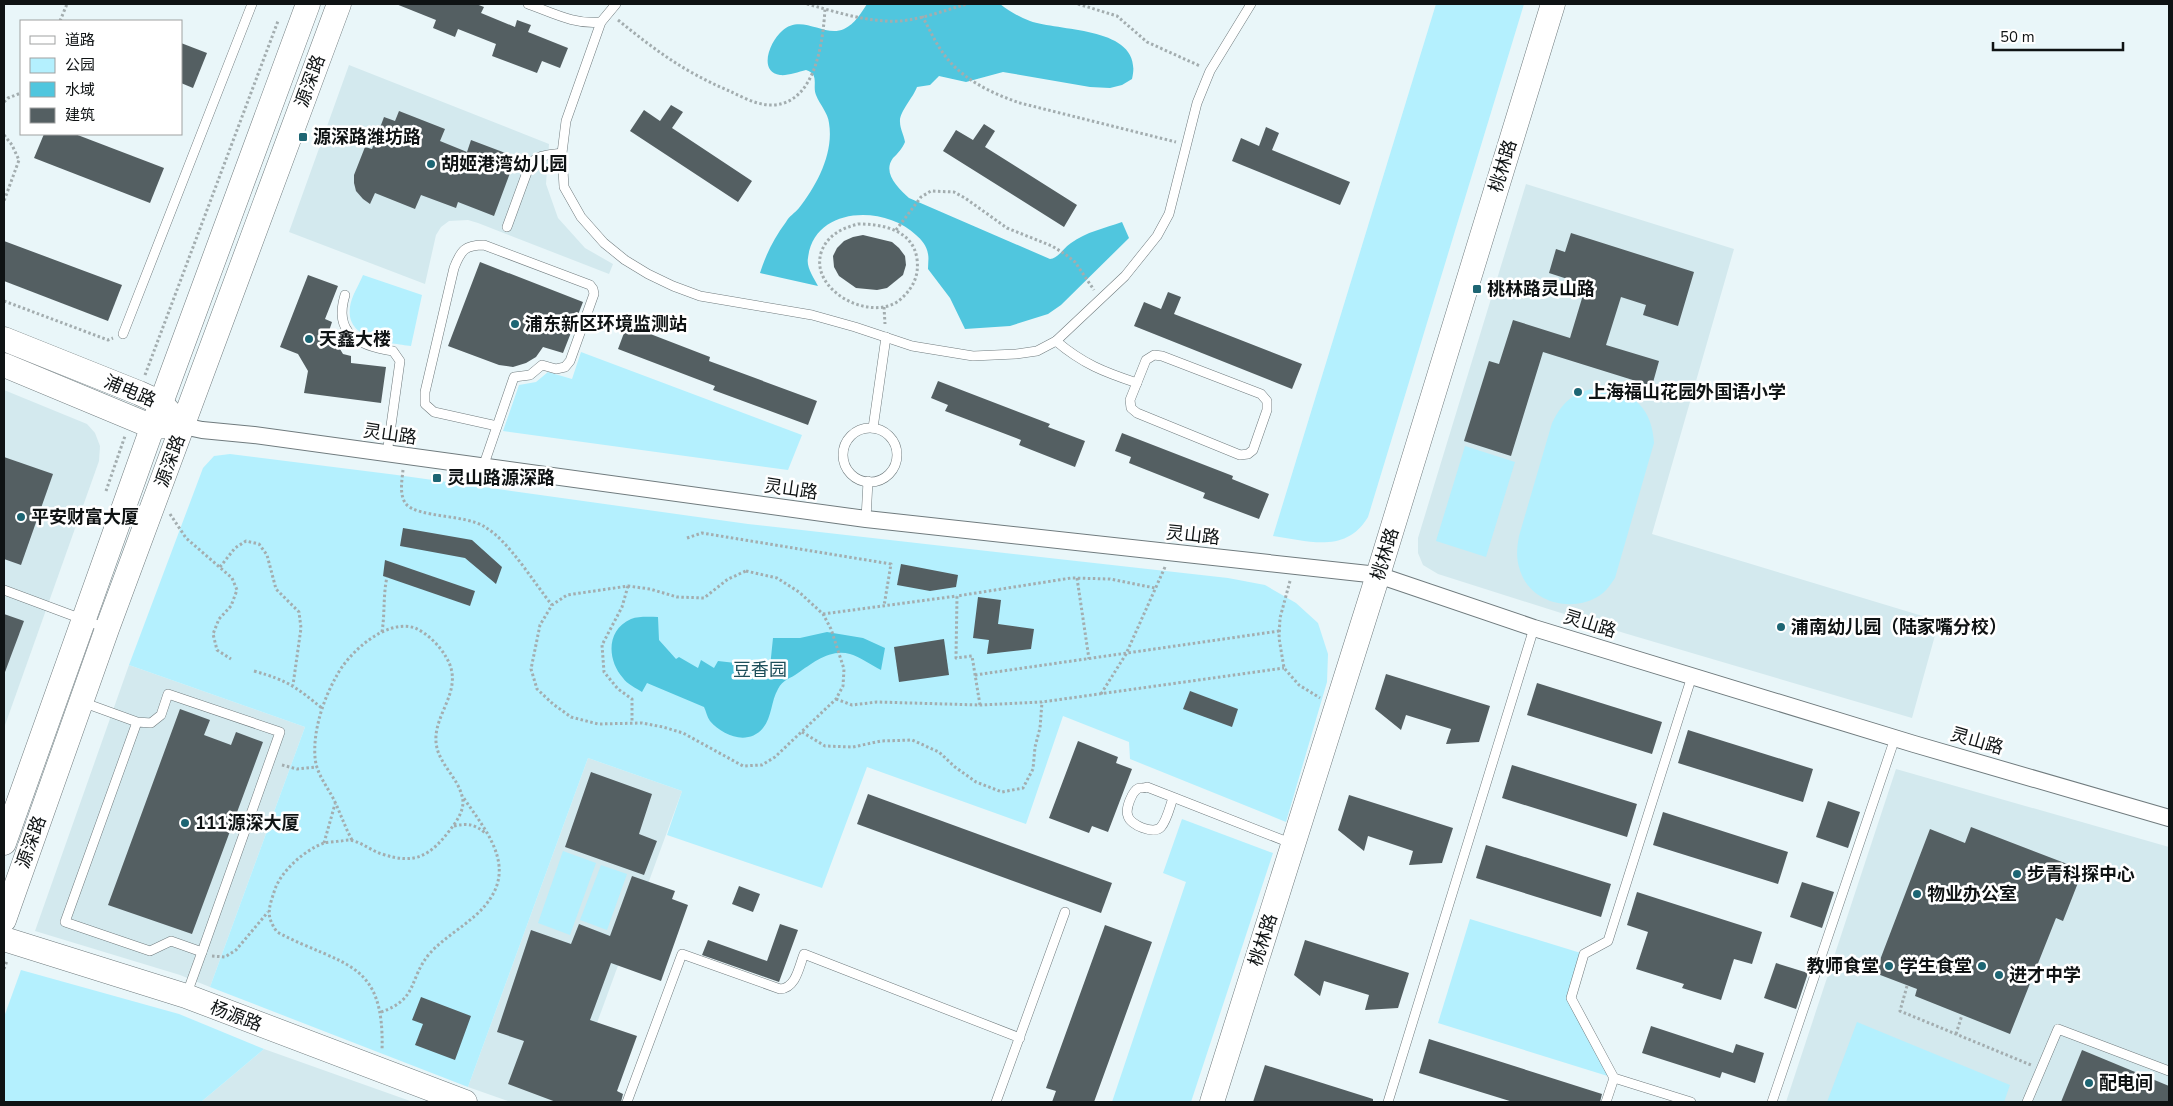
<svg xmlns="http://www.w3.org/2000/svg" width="2173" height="1106" font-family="'Nunito Sans','Noto Sans SC',sans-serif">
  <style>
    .built { fill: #d3e9ee }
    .green { fill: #b4f0fe }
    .water { fill: #50c6de }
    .building { fill: #545f62 }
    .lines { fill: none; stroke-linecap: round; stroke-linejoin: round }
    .lane-casing { stroke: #707b7e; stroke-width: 10 }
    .street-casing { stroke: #707b7e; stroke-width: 18 }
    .secondary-casing { stroke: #707b7e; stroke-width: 25 }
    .path { stroke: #a3adaf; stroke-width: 3; stroke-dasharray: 2.5 2.5; stroke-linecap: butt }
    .lane { stroke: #fff; stroke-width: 9 }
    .street { stroke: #fff; stroke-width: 16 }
    .secondary { stroke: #fff; stroke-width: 24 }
    .poi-dot { fill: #1d6573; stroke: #fff; stroke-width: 2 }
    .labels { text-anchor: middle; stroke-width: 5; stroke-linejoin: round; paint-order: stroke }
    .street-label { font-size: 18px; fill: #0f1314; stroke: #fff }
    .poi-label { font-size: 18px; font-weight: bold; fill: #0f1314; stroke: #fff; text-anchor: start }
    .park-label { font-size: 18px; fill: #1c4e59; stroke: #fff }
  </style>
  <rect width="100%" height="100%" fill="#e9f6f9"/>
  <g class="built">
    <path d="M349,65L549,144L546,184L558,218L585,248L613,264L609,274L478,223L468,220L449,221L441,227L436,235L425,284L289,232Z"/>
    <path d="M1526,184L1734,249L1652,534L1939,621L1912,718L1624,633L1438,574L1423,565L1418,553V538Z"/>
    <path d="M4,390L87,424L95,433L100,446L99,461L4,728Z"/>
    <path d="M129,665L305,727L210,987L180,975L35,931Z"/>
    <path d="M588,758L682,791L568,1102H511L468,1087Z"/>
    <path d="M1896,769L2169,847V1102H1786Z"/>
    <path d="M264,1049L413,1102H201Z"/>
  </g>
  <g class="green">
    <path d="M1436,4H1524L1368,517C1346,554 1309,541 1273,536Z"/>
    <path d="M363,275L422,295L411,346C390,343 345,340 350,307C351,297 359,285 363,275Z"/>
    <path d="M581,352L802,435L788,470L503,431L519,385L536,382L548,372L572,379Z"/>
    <path d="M1602,387C1635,393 1652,409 1654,443L1615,578C1612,582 1608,589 1603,593C1575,615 1528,604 1519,567C1516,556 1517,547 1519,536L1552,423C1564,399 1576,391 1602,387Z"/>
    <path d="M1465,446L1515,462L1486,557L1436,541Z"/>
    <path d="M230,454L397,475L748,524L1228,578L1265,585L1296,603L1318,623L1328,654L1327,682L1286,822L1130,759L1129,742L1063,716L1026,824L867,767L822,888L667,835L682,791L588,758L468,1087L210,987L305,727L129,665L203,468L214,456Z"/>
    <path d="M1182,819L1273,853L1191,1102H1112L1186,882L1163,873Z"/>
    <path d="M563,851L596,863L570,935L538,923Z"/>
    <path d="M601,865L627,874L607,930L580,920Z"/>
    <path d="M1470,919L1584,954L1571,998L1614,1078L1438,1023Z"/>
    <path d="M21,970L179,1014L264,1049L201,1102H4V1017Z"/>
    <path d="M1857,1022L2010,1085L2004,1102H1827Z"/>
  </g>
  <g class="water">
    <path d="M867,4H1000C1009,11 1019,17 1030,21C1061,32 1145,26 1132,79L1122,85L1110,88L1090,87L1003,72L966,82L939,76L930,85L917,87C913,98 899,112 900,122C900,129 904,135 905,142C902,149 898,153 893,158C882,173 898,188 909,198L1050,259C1059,258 1063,248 1071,243C1086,232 1105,228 1122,222L1129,238L1061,305L1048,314L1010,326L965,329L950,298L928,269C928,264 929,258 928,254C927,246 921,239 916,235C885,205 814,206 808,258C806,267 814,278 818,286L760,273C766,254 774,238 786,222C789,216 795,213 799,208C817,185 834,153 829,123C828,113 820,105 816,95C812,86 820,74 806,70C798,72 787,76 780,75C757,71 771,40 782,31C802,13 824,38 844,29C855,24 861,13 867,4Z"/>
    <path d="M658,617L659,640L676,659L679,657L698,668L701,660L714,668L718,661L770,667L773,638H800L827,632L863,638L885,648L881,670C871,665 860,657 850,654C831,648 812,663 798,673C790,679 783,679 778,689C771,701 772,717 763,728C748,746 723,736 710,721C707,717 706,711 704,707L647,683L642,692C636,688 627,684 623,678C607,660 606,630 631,619C639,616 650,617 658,617Z"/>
  </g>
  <g class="building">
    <path d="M396,4H476L484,7L481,13L515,27L517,20L531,25L528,32L568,48L560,68L542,61L537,73L492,56L496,44L458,29L455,37L433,28L436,20Z"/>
    <path d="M181,43L207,53L193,88L181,83Z"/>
    <path d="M671,105L683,112L672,128L752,181L738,202L630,131L644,110L660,121Z"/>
    <path d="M399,111L445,129L440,141L467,152L471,140L516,157L494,216L458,202L456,208L421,195L415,209L375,193L370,204L363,199L356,191L354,183V175L365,147L372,149L384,117L395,121Z"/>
    <path d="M984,124L995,131L985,147L1077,205L1064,227L943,151L956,130L973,140Z"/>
    <path d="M1266,127L1279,133L1272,150L1350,182L1340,205L1232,161L1241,138L1259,146Z"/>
    <path d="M44,134H75L164,168L150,203L34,158Z"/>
    <path d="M1571,233L1694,272L1678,326L1643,315L1646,305L1621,297L1606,345L1659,361L1652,386L1543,352L1511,456L1464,441L1489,361L1499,364L1513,320L1570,338L1586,285L1549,273L1556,249L1565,252Z"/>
    <path d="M863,235L892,242L899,248L905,256L906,265L903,275L887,288L877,290L856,288L839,276L834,267L833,256L837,248L844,241L853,237Z"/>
    <path d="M4,241L122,285L108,321L4,281Z"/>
    <path d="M480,262L583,302L563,353L543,347L536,357L526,363L513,367L499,365L448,346Z"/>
    <path d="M308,275L338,286L325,319L332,322L329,331L343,354L351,356V363L386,367L381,403L304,393L308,371L298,354L280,347Z"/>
    <path d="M1168,292L1181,297L1174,314L1302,364L1292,389L1134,326L1144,302L1161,309Z"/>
    <path d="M627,325L710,357L709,361L817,401L808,425L713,390L715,386L618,349Z"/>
    <path d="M938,381L1050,424L1048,427L1085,441L1075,467L1019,445L1021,440L945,411L948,405L931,398Z"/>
    <path d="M1122,433L1233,476L1232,479L1269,494L1259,519L1203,498L1205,493L1129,463L1131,457L1115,451Z"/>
    <path d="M4,457L53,474L21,565L4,559Z"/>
    <path d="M403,528L472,540L502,567L496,584L465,558L400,546Z"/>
    <path d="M385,560L475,591L470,606L383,576Z"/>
    <path d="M901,564L958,575L956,587L930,591L897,585Z"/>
    <path d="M978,597L1001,600L998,624L1034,629L1031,649L987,654L989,640L973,638Z"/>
    <path d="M4,614L24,621L5,672L4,671Z"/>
    <path d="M944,639L949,675L899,682L894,647Z"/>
    <path d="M1386,674L1490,706L1479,742L1446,744L1451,729L1406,715L1401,730L1375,709Z"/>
    <path d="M1537,683L1662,722L1652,754L1527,715Z"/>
    <path d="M1190,691L1238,709L1232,727L1183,709Z"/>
    <path d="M180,709L210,720L204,735L231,745L236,732L263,742L192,934L108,905Z"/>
    <path d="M1688,730L1813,769L1803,802L1678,763Z"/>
    <path d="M1078,741L1118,757L1116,763L1132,769L1108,832L1092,826L1089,833L1049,818Z"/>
    <path d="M1512,765L1637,804L1627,837L1502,798Z"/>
    <path d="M591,772L652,794L639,834L657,841L644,875L565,847Z"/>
    <path d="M868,794L1112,883L1101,913L857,824Z"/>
    <path d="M1349,795L1453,828L1442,863L1409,865L1413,851L1368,836L1364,851L1338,830Z"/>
    <path d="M1828,801L1860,812L1848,848L1816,837Z"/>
    <path d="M1663,812L1788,852L1778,884L1653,845Z"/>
    <path d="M1971,827L2083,870L2063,921L2056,918L2010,1034L1915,996L1917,989L1875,973L1930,829L1965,843Z"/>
    <path d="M1486,845L1611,884L1601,917L1476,878Z"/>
    <path d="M632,876L675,891L672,899L688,905L661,981L611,963L590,1020L637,1036L617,1091L623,1094L621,1102H556L508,1084L524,1041L497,1032L531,930L571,944L579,924L610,936Z"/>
    <path d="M1802,882L1834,892L1822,928L1790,917Z"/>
    <path d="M739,886L760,894L753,912L732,904Z"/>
    <path d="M1637,892L1762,932L1752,964L1734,959L1721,1000L1682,988L1684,984L1636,969L1648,932L1627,925Z"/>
    <path d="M780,924L798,930L779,982L702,955L708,940L767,961Z"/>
    <path d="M1105,925L1152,942L1094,1102H1052L1056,1091L1046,1088Z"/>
    <path d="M1305,940L1409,973L1398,1008L1365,1010L1369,995L1324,981L1320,996L1294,975Z"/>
    <path d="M1776,963L1808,973L1796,1009L1764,998Z"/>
    <path d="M421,997L471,1016L455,1060L415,1045L423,1024L412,1020Z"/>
    <path d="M1651,1026L1733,1053L1736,1044L1764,1053L1755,1083L1722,1072L1720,1078L1642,1053Z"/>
    <path d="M1429,1039L1602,1094L1600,1102H1513L1419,1073Z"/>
    <path d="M2082,1050L2169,1086V1102H2061Z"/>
    <path d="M1265,1065L1373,1099V1102H1253Z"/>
  </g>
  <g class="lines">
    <defs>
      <g id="lane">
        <path d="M528,4C553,13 575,25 601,22"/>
        <path d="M616,4L601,22L566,121L562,153L564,187L581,217L604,243L625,260L648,274L673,286L700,296L812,315L855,327L912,346L973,356L1016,354L1037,351L1056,341L1125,276L1157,236L1169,214L1197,103L1210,71L1251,4"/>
        <path d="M507,227L530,164C539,154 549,155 562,153"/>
        <path d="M345,295C333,334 359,346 393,351L400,361L387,454"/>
        <path d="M123,334L252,4"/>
        <path d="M1056,341C1083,364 1104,372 1137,383"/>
        <path d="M1154,355L1162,356L1261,394L1267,401V410L1253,450L1248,454L1240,455L1137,413L1131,408L1130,400L1146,360Z"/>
        <path d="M873,428L886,337"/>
        <circle cx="870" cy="455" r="27"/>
        <path d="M483,467L514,377L530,375L542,365L556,369L565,367L570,361L594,294L593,289L590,285L484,245C465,245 461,250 454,268L425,392V404L434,412L497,426"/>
        <path d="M866,519L868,481"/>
        <path d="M4,590L106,628"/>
        <path d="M82,702L137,722L151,723L161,715L168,694L280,732L202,952L171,941L150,951L65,922L137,722"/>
        <path d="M1173,798C1170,806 1167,820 1161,827C1154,835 1130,825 1128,816C1125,809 1132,791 1139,788C1140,788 1145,788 1147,787L1293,844"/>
        <path d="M186,996L202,952"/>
        <path d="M1614,1078L1691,1102"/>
        <path d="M627,1102L682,954L780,989C796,988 799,967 804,954L1020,1038"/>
        <path d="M996,1102L1065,912"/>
        <path d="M1388,1102L1534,628"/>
        <path d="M1606,1102L1614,1078L1571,998L1584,954L1608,941L1692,676"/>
        <path d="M1772,1102L1895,738"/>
        <path d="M2027,1102L2058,1029L2169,1071"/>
      </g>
      <path id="street" d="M183,426L202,430L254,435L866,519L1378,575L1534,628L1914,744L2169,818"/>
      <g id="secondary">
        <path d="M4,339L139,393L161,403L172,415"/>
        <path d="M4,365L153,427L169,426"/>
        <path d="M4,843L161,403L308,4"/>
        <path d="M4,920L107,629L339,4"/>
        <path d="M4,939L186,996L465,1102"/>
        <path d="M1212,1102L1378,575L1553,4"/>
      </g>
    </defs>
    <use href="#lane" class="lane-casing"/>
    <use href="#street" class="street-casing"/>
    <use href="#secondary" class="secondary-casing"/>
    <g class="path">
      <path d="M807,4C833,11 860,20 887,21C913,23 942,11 967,4"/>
      <path d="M1078,4L1117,16L1147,42L1200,66"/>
      <path d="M922,16C929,28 935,42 943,53C961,79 991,93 1020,103L1176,142"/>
      <path d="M618,20C655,50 683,71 727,90C741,96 757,106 774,105C816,102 823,41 825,9"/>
      <path d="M60,21L67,4"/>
      <path d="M4,102L8,98L21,93"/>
      <path d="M4,135L12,145L19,160L4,201"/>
      <path d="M858,224C883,224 913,230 917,259C919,275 914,286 903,297C876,326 806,291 822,250C829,234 843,228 858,224Z"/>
      <path d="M896,230L921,197L931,191L954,192L965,198L1007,228L1052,246L1065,254L1075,262L1094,290"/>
      <path d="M4,301L108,340L113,338"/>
      <path d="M884,307L885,324"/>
      <path d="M145,375L278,21"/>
      <path d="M403,470C402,480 399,495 406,504C418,518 465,514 485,527C509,541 534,583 552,605"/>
      <path d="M106,491L125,436"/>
      <path d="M170,514L186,538L232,578L237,590L231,606L219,619L213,634L217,650L231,659"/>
      <path d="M687,538L702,533L891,564L884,606"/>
      <path d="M220,567L235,548L246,541L259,544L267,555L276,589L299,612L301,628L293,685"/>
      <path d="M746,571L777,578L799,592L823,614L831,629L844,669L843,686L836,699L775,757L762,765L743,766L683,733L663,727L642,723L598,724L571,717L553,704L537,689L531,669L540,625L552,605L567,595L628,586L650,589L677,597L704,598L728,579Z"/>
      <path d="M1077,578L1089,659"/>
      <path d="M1290,581L1280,618L1279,638L1284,668L1299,685L1320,698"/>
      <path d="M628,586L622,607L602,645L604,672L618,689L632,699V722"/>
      <path d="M823,614L957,596"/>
      <path d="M382,632C385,613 383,595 387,577"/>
      <path d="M254,671C289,681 296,687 323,709"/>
      <path d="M975,675L1279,631"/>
      <path d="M1101,694L1126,654L1165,567"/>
      <path d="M836,699L852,705L877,702L980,705L1042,702L1284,668"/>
      <path d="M980,705L972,656L956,658L957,596L1071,578L1110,579L1155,588"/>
      <path d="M802,732L825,746L853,747L881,741L912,740L939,752L955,767L976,782L1002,792L1023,788L1033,769L1035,747L1040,728L1042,702"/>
      <path d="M282,765L297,769L317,767"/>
      <path d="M454,826C467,823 475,824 485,833"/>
      <path d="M352,840C345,827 341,815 335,802C328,787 316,774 315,757C313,731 323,700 336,677C348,653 386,618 415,628C427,633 440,646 446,657C467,691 429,716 437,748C441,765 458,779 462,796C466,808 457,821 450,830C430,856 415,865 382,854C372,851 364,844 354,841C349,839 344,841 339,841C334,842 328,842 324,843C305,850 282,870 275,889C269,908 265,915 277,932C343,967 385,959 382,1051"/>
      <path d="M324,843L335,804"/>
      <path d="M212,956L225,957L236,950L268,912"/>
      <path d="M4,969L7,961"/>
      <path d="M1907,986L1900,1011L2031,1065"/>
      <path d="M381,1012C419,999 408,979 430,953C444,938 463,927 477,914C522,872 489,835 463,797"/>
      <path d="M1956,1034L1962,1015"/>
    </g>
    <use href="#lane" class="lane"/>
    <use href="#street" class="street"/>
    <use href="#secondary" class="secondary"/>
  </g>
  <g class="poi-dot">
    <rect x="298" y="132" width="10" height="10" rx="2.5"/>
    <circle cx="431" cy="164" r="5"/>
    <rect x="1472" y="284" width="10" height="10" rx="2.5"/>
    <circle cx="515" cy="324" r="5"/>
    <circle cx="309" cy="339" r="5"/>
    <circle cx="1578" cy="392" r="5"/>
    <rect x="432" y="473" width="10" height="10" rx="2.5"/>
    <circle cx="21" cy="517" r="5"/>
    <circle cx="1781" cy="627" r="5"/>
    <circle cx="185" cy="823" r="5"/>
    <circle cx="2017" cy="874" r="5"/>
    <circle cx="1917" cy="894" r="5"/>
    <circle cx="1889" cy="966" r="5"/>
    <circle cx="1982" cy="966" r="5"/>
    <circle cx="1999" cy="975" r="5"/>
    <circle cx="2089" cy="1083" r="5"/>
  </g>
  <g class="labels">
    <g class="street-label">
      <text transform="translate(310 81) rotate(-70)" y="6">源深路</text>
      <text transform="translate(1503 166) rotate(-73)" y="6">桃林路</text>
      <text transform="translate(130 391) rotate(23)" y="6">浦电路</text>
      <text transform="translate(390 434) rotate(8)" y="6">灵山路</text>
      <text transform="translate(170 461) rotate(-70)" y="6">源深路</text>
      <text transform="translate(791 489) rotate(8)" y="6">灵山路</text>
      <text transform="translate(1193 535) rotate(6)" y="6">灵山路</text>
      <text transform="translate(1385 554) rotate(-73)" y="6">桃林路</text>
      <text transform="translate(1590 624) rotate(17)" y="6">灵山路</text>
      <text transform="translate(1977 741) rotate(16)" y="6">灵山路</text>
      <text transform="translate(31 842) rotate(-70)" y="6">源深路</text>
      <text transform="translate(1263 940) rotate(-72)" y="6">桃林路</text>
      <text transform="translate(236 1016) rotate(21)" y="6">杨源路</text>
    </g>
    <g class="poi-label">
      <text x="313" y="143">源深路潍坊路</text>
      <text x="441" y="170">胡姬港湾幼儿园</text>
      <text x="1487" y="295">桃林路灵山路</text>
      <text x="525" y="330">浦东新区环境监测站</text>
      <text x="319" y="345">天鑫大楼</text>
      <text x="1588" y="398">上海福山花园外国语小学</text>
      <text x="447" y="484">灵山路源深路</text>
      <text x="31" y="523">平安财富大厦</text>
      <text x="1791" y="633">浦南幼儿园（陆家嘴分校）</text>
      <text x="195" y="829">111源深大厦</text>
      <text x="2027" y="880">步青科探中心</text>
      <text x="1927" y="900">物业办公室</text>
      <text x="1879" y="972" text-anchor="end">教师食堂</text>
      <text x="1972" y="972" text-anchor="end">学生食堂</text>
      <text x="2009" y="981">进才中学</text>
      <text x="2099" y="1089">配电间</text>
    </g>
    <g class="park-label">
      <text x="760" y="676">豆香园</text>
    </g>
  </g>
  <rect width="2173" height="1106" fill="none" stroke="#0f1314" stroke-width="10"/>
  <rect x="20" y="20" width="162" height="115" fill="#ffffff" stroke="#9fa1a1"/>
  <rect x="30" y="36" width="25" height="8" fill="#ffffff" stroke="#9fa1a1"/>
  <text x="65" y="45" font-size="15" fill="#0f1314">道路</text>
  <rect x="30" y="58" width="25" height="15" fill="#b4f0fe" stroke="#9fa1a1"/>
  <text x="65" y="70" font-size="15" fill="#0f1314">公园</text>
  <rect x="30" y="82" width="25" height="15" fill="#50c6de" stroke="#9fa1a1"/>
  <text x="65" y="95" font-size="15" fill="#0f1314">水域</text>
  <rect x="30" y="108" width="25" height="15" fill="#545f62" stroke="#9fa1a1"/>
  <text x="65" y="120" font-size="15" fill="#0f1314">建筑</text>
  <path d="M1993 42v8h130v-8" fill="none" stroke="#0f1314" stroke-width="2.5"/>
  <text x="2000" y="42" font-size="15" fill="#0f1314" stroke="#ffffff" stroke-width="4" paint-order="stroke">50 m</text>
</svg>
